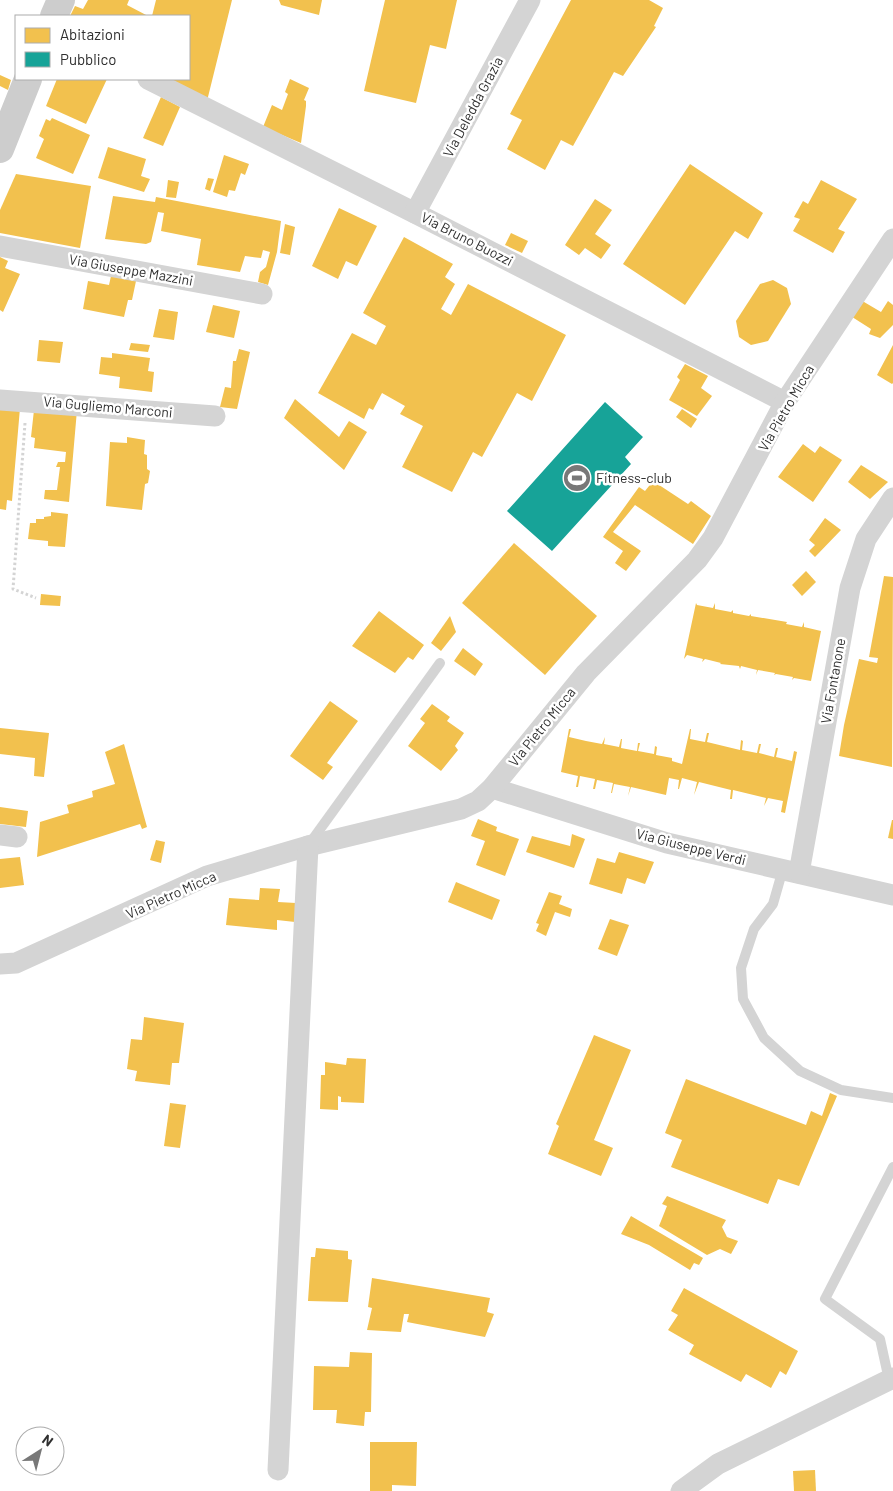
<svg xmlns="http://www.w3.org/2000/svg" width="893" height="1491" font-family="Barlow,sans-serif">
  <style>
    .homes { fill: #f2c14e }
    .public { fill: #17a398 }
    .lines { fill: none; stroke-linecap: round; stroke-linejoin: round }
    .path { stroke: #d4d4d4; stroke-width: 3; stroke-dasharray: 2.5 2.5; stroke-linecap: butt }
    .lane { stroke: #d4d4d4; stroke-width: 10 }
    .street { stroke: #d4d4d4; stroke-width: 21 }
    .secondary { stroke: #cdcdcd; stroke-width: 28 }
    .labels { text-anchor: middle; stroke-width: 5; stroke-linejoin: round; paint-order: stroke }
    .street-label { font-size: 14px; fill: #2f2f2f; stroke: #fff }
    .poi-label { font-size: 14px; fill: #2f2f2f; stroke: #fff; text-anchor: start }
  </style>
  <rect width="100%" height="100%" fill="#fff"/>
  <g class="homes">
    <path d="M88,0H129L127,5L148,16H70L75,6L83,9Z"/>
    <path d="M156,0H232L207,101L162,79H189V16H152Z"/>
    <path d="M279,0H322L319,15L281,5Z"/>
    <path d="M385,0H457L446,49L430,45L416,103L364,91Z"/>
    <path d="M571,0H649L663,8L654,26L656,27L623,76L614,72L573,146L561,140L545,170L507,149L522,120L510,114Z"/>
    <path d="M0,75L11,80L8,90L0,86Z"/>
    <path d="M57,79H107L86,124L46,106Z"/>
    <path d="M290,79L309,88L304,100L306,101V106L301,143L263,127L272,105L282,110L288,94L285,92Z"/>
    <path d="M161,97L180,107L163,146L143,138Z"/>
    <path d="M52,118L90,135L73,174L36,158L44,139L39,136L46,119L50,121Z"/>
    <path d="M108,147L146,159L141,176L150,179L144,192L98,178Z"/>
    <path d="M224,155L249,164L245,175L241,173L235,191L229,190L227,197L213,192Z"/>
    <path d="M690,164L763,213L748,239L735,231L685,305L623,264Z"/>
    <path d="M16,174L91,186L80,248L0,233V210Z"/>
    <path d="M208,178L214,179L210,191L205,189Z"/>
    <path d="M168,180L179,182L176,198L166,197Z"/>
    <path d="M821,180L857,199L838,229L845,232L833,253L793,231L800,219L794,217L803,201L808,204Z"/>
    <path d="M113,196L155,202L156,197L281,221L277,252L268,285L258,282L260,272L266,267L270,252L263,250L261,258L245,256L240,272L197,265L201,239L161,231L164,213L158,212L151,242L146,244L105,239Z"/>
    <path d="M595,199L612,210L595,234L611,245L601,259L585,248L579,255L565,245Z"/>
    <path d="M339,208L377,226L357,266L346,261L338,279L312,266Z"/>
    <path d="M285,224L295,227L290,255L280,253Z"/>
    <path d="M511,233L528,241L522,253L505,245Z"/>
    <path d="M404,237L453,264L445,277L455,284L441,309L451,315L468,284L566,335L532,401L517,393L482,457L473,452L452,492L402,467L423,426L400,414L405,406L382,393L373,410L369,408L364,419L318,393L352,333L376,345L386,326L363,313Z"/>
    <path d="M0,257L8,261L5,268L20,274L3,312L0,310Z"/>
    <path d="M111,276L136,281L132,300H128L124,317L83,309L88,281L109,285Z"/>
    <path d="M773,280L787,288L791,304L768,341L751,345L739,337L736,321L760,284Z"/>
    <path d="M859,299L881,312L888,301L893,305V325L880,338L869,334L871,329L849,315Z"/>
    <path d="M213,305L240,311L234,338L206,332Z"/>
    <path d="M159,309L178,312L174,340L153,337Z"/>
    <path d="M39,340L63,342L60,363L37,361Z"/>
    <path d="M131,343L150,345L148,352L129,350Z"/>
    <path d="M893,345V383L892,384L877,375Z"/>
    <path d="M239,349L250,352L237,409L220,407L225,387L231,388L233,361H236Z"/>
    <path d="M112,353L150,358L148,371L154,372L152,392L119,388L120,377L99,374L101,357L112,358Z"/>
    <path d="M685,364L708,376L701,388L712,396L697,416L669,400L680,380L677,377Z"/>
    <path d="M295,399L339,437L349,421L367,432L344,470L284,418Z"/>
    <path d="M0,408H20L12,501L7,500L6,510L0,509Z"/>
    <path d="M682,409L697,419L691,428L676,417Z"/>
    <path d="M34,410H77L69,502L44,499L45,490H57L60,467H56L58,462H65L66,452L34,448L35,438L31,437Z"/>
    <path d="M127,437L145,440L144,454L147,455V469L150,471L148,483L145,484L142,510L106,506L110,442L127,443Z"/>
    <path d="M803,444L815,453L820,446L842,460L813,502L778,477Z"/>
    <path d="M861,465L888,482L870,499L848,482Z"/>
    <path d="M653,481L688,504L691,501L711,516L693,544L635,505L613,532L641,551L626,571L615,563L623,551L603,537L639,487L645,491Z"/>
    <path d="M51,512L68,514L65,547L48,546V541L28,539L30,523H36V519H44V517L51,516Z"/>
    <path d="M825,518L841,530L815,557L809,551L815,545L809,540Z"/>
    <path d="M514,543L597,616L545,675L462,603Z"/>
    <path d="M806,571L816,582L802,596L792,585Z"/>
    <path d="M884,576L893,577L892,767L839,756L844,725L859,659L877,663L878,658L869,657Z"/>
    <path d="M41,594L61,596L60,606L40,605Z"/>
    <path d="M696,603L697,605L713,608L715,603V609L731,612L733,610V613L749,616L751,614V616L787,622L786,624L802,627L804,622V627L821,631L811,681L794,678L792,680L793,677L776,674L774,675L775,673L758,670L756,675L757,670L741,666L740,669L739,666L720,664L721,663L705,659L702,662L703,659L687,655L684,659Z"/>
    <path d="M379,611L424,645L413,660L408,657L395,673L352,646Z"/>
    <path d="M450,616L456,632L441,651L431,643Z"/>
    <path d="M463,648L483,664L475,676L454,661Z"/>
    <path d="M330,701L358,721L327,763L333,767L323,780L290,756Z"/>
    <path d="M432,704L450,717L447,721L464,733L455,746L458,750L441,771L408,746L425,723L420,719Z"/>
    <path d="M0,728L49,733L44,777L34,776L35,758L0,754Z"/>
    <path d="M569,729H571L569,737L586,741L602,744L605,737L604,744L619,747L621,739H622L621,748L637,751L638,743H640L638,751L654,754L655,746L657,747L656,755L672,758V761L682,764L690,729H691L690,739L705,742L707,733H709L707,742L740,750L741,740L743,741L742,750L757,753L759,744H761L759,753L774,757L776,748H778L776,757L792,761L794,751L797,752L785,813L781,812L783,801L768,798L764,806L766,798L733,790L732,799H730L731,790L699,782L694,795L697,782L682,778L679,789H678L679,780L669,778L666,795L631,787L628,796L630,787L614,784L612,793H611L613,783L597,780L595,789H593L595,779L580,776L578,787H576L578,776L561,772Z"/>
    <path d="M124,744L147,827L142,829L140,824L37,857L40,822L69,813L67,805L93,797L92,791L115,784L105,752Z"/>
    <path d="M0,807L28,811L26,827L0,824Z"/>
    <path d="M478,819L497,827L496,831L519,839L505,876L476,865L485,841L471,836Z"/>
    <path d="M892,820H893V839L888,838Z"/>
    <path d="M572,834L585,839L574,868L526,852L532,836L570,846Z"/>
    <path d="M156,840L165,842L161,863L150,860Z"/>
    <path d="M619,852L654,862L645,884L627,878L622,894L589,884L597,858L615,863Z"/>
    <path d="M20,857L24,885L0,888V859Z"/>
    <path d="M456,882L500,900L492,920L448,902Z"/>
    <path d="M260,888L280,889L278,902L296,903L295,922L277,920V930L226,925L229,898L259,900Z"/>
    <path d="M549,892L562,896L559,904L572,909L570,917L555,912L546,936L536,931L539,924L536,923Z"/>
    <path d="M610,919L629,925L617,956L598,949Z"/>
    <path d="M144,1017L184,1023L179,1063H172L170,1085L135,1081L137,1071L127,1069L131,1039L142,1040Z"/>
    <path d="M594,1035L631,1050L594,1140L613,1148L601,1176L548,1154L559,1126L556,1124Z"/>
    <path d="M347,1058L366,1059L364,1103L341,1102V1097L338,1096V1110L320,1109L321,1075H325V1062L346,1065Z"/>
    <path d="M686,1079L806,1125L811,1111L822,1116L830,1093L837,1096L799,1186L778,1179L768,1204L671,1167L682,1140L665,1133Z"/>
    <path d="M170,1103L186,1105L180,1148L164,1146Z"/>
    <path d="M667,1196L726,1220L722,1227L727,1237L738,1241L731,1254L720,1249L707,1255L659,1226L667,1206L662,1204Z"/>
    <path d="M631,1216L703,1258L699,1265L694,1263L690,1270L649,1245L621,1234Z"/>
    <path d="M316,1248L348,1251V1259L352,1260L348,1302L308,1301L311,1257H315Z"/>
    <path d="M372,1278L490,1298L487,1312L494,1314L485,1337L407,1322L409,1314H404L401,1332L367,1330L372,1308L368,1307Z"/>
    <path d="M684,1288L798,1351L786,1375L780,1371L771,1388L746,1374L741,1382L689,1354L694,1345L668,1330L678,1315L671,1311Z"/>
    <path d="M350,1352L372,1353L371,1412H365L364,1426L336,1423L337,1410H313L314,1366L349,1367Z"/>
    <path d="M370,1442H417L416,1486L392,1485V1491H370Z"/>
    <path d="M815,1470L816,1491H794L793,1471Z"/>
  </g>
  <path class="public" d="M605,402L643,437L625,457L631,464L552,551L507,511Z"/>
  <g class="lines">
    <path class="path" d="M25,423L13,589L36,598"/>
    <g class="lane">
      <path d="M310,843L440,663"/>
      <path d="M783,869L773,904L754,929L741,968L743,999L764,1038L800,1071L841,1090L893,1098"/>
      <path d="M889,1380L880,1339L825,1299L893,1167"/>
    </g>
    <g class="street">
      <path d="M148,79L415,213L785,402"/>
      <path d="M415,213L530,0"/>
      <path d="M0,246L262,294"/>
      <path d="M0,400L215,416"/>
      <path d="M492,788L667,843L893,895"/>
      <path d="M0,835L17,837"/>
      <path d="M799,873L850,588L866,539L893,498"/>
      <path d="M0,964L16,963L207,876L308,846L461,809L478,801L492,788L586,673L697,560L713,538L785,402L893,239"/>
      <path d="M278,1470L308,846"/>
      <path d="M681,1491L718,1464L893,1378"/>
    </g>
    <g class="secondary">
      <path d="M54,16L61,0"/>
      <path d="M0,149L28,79"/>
    </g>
  </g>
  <defs>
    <symbol id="stadium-disc" viewBox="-11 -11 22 22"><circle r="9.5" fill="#787878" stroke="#fff"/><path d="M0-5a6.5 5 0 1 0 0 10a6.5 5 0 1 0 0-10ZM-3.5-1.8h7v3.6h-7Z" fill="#fff"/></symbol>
  </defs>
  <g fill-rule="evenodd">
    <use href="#stadium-disc" x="561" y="462" width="32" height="32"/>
  </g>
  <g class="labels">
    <g class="street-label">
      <text transform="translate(473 107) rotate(-62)" y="5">Via Deledda Grazia</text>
      <text transform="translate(467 239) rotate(27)" y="5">Via Bruno Buozzi</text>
      <text transform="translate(131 270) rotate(10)" y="5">Via Giuseppe Mazzini</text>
      <text transform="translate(108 407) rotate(5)" y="5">Via Gugliemo Marconi</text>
      <text transform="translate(786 408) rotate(-60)" y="5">Via Pietro Micca</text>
      <text transform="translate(833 681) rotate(-80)" y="5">Via Fontanone</text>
      <text transform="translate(542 727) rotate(-51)" y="5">Via Pietro Micca</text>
      <text transform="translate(691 847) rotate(14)" y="5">Via Giuseppe Verdi</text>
      <text transform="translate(171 895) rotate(-24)" y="5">Via Pietro Micca</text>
    </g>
    <g class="poi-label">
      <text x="596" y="483">Fitness-club</text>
    </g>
  </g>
  <rect x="15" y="15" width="175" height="65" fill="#ffffff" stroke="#acacac"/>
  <rect x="25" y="28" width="25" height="15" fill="#f2c14e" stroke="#acacac"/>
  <text x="60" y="40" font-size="15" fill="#2f2f2f">Abitazioni</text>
  <rect x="25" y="52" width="25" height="15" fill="#17a398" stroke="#acacac"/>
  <text x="60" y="65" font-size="15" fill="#2f2f2f">Pubblico</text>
  <g transform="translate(40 1451) rotate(36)"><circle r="24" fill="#ffffff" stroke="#acacac"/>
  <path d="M0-4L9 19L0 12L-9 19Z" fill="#787878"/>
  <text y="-8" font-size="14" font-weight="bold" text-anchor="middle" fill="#2f2f2f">N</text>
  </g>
</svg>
